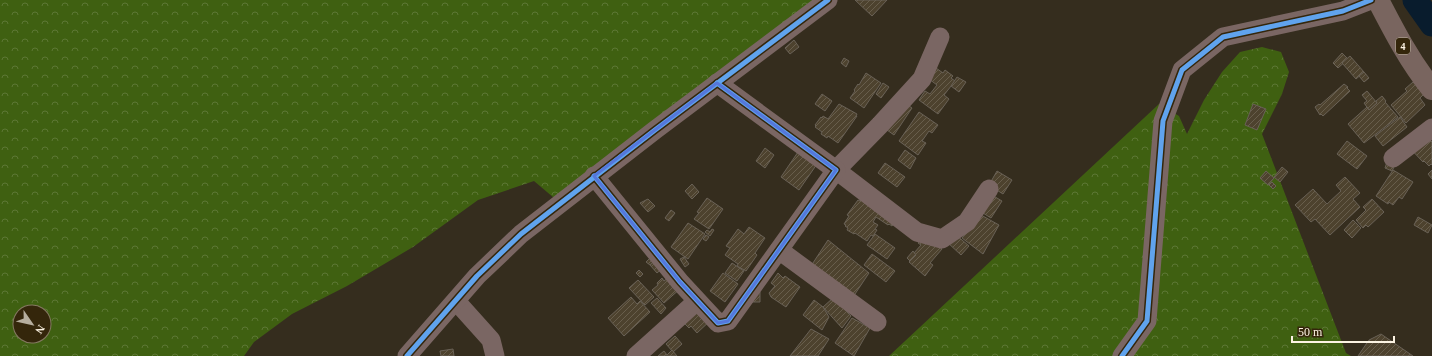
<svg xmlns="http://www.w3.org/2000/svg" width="1432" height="356" font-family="Georgia,serif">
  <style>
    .forest { fill: url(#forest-crowns); fill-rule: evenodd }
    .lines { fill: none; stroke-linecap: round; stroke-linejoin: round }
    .river { stroke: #091c2d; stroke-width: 25 }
    .building { fill: url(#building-hatch); stroke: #696156 }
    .minor { stroke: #7a6663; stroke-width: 19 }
    .major { stroke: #79655f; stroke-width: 22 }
    .cycleway-casing { stroke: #34260b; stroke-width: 8 }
    .cycleway { stroke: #60a3ed; stroke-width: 5 }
    .marked { fill: none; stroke: #5577db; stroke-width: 3; stroke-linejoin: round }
    .labels { text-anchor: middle; stroke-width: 4; stroke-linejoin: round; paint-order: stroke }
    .shield { fill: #34260b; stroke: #c0b6a2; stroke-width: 1 }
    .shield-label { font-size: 10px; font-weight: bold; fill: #fcf3e3 }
  </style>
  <defs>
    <pattern id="forest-crowns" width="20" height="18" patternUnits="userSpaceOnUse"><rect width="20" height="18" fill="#3f6011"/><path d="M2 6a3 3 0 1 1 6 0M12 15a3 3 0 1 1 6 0" fill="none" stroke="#5c7734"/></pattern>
    <pattern id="building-hatch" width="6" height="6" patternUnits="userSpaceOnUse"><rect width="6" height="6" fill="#4d422e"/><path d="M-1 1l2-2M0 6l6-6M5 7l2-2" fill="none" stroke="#685e4c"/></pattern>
  </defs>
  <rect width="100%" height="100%" fill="#352d1e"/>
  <g class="forest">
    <path d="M0,0H825L560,203L534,181L478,200L413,247L347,286L292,314L254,342L244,356H0ZM20,312H44V336H20Z"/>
    <path d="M1262,47L1281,52L1289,72L1282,94L1262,134L1346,353L1351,356H889L1159,104L1179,116L1187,134L1204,100L1222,72L1240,52Z"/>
  </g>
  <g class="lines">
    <path class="river" d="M1415,0L1432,24"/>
  </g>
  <g class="building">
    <path d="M855,0H887L872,16Z"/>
    <path d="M794,40L799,47L790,54L785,48Z"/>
    <path d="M1342,53L1348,59L1338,68L1333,63Z"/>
    <path d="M1350,56L1364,72L1356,79L1342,63Z"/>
    <path d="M844,58L849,61L846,67L841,63Z"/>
    <path d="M936,68L943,73L945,70L953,76L951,78L955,81L944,95L949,99L938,114L919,100L925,91L930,94L937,85L929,79Z"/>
    <path d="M1364,72L1369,78L1364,82L1359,76Z"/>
    <path d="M866,73L881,83L864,108L850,98L855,91L854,90L858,84L859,85Z"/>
    <path d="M957,77L966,82L959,92L951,86Z"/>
    <path d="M1413,82L1424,94L1420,98L1425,105L1406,123L1391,105L1407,91L1405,89Z"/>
    <path d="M883,83L889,87L881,98L876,94Z"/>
    <path d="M1344,84L1348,87L1347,88L1350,91L1323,116L1321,114L1320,115L1315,107L1319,104L1320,105Z"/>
    <path d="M1367,91L1377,103L1369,110L1364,103L1367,101L1362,95Z"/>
    <path d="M822,94L832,101L825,111L815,104Z"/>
    <path d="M1382,96L1386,101L1385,102L1398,117L1364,143L1348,124L1367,107L1369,110L1377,103L1376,101Z"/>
    <path d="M899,99L912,108L894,135L880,125Z"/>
    <path d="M839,104L857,114L856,116H857L838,143L828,136L827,138L821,134L822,132L815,127L816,126L815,125L821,117L822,118L823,116L828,119Z"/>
    <path d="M1253,104L1266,109L1257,130L1245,125Z"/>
    <path d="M919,112L938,125L932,133L929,131L922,141L926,143L918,155L899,141Z"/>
    <path d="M1400,117L1407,127L1383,146L1375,136Z"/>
    <path d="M1425,135L1432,142V165L1431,164L1429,166L1424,161L1423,162L1407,145Z"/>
    <path d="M1347,141L1367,156L1357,169L1337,154Z"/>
    <path d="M765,148L774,155L765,168L756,161Z"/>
    <path d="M905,150L916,158L910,169L898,160Z"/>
    <path d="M798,152L817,164L799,190L781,177Z"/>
    <path d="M1387,162L1395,165L1392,171L1385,168Z"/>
    <path d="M885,163L905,177L897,187L878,173Z"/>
    <path d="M1282,167L1288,172L1280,182L1274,177Z"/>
    <path d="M1393,170L1413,182L1402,199L1399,197L1393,205L1389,202L1388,204L1376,196Z"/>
    <path d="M1432,170V179L1428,174Z"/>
    <path d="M997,171L1012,180L1003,194L989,185Z"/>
    <path d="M1266,171L1274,178L1268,185L1260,178Z"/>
    <path d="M1345,177L1360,193L1353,199L1360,207L1330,235L1315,219L1311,222L1295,205L1313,189L1327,204L1341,191L1336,185Z"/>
    <path d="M1272,182L1276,186L1273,189L1269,185Z"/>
    <path d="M692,184L699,192L692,199L685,191Z"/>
    <path d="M868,189L901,213L892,226L889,224L888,225L876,217L873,222L878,225L875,229L877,230L873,236L871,235L867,241L855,233L854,234L847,230L848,228L845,226L846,225L844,224L849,216L847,215L858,200L860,201Z"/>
    <path d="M985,191L1002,201L991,218L983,213Z"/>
    <path d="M707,198L723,209L709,229L694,219L699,213L697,212Z"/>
    <path d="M648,199L655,206L648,212L640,203Z"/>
    <path d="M1372,199L1384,212L1368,227L1366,225L1363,228L1356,220L1366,210L1363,207Z"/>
    <path d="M671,210L675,213L669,221L665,218Z"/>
    <path d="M981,215L999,225L983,254L962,238Z"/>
    <path d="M1418,217L1432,225L1428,233L1414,225Z"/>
    <path d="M1353,220L1361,228L1352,238L1344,230Z"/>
    <path d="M688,223L705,234L688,259L671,247Z"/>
    <path d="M749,227L765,238L755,253L757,255L746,271L737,266L738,264L725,255L730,248L726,246L738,229L744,234Z"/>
    <path d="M712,229L714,230L710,236L705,232L707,230L710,232Z"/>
    <path d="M875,234L895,248L887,259L867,245Z"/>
    <path d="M955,234L969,246L961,255L947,242Z"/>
    <path d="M706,235L709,237L706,241L703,239Z"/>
    <path d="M924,236L942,249L930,263L933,265L925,276L909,262L916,255L914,253L921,245L918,243Z"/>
    <path d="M828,240L869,273L853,297L811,266Z"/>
    <path d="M913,251L916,255L910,261L907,258Z"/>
    <path d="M872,254L895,271L886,282L864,265Z"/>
    <path d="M653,255L657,259L650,265L646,262Z"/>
    <path d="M684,257L689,264L685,267L680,259Z"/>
    <path d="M657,259L664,267L657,273L650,265Z"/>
    <path d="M732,263L744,271L737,281L725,273Z"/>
    <path d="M639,270L643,274L640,277L636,273Z"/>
    <path d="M723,273L738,284L725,302L710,291Z"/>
    <path d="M778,273L783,278L785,276L800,287L786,307L771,297L769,293L775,286L771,283Z"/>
    <path d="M670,276L681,288L664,303L652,290L658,285L657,283L662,278L664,281Z"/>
    <path d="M638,280L654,297L645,305L629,288Z"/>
    <path d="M760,292V302H750Z"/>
    <path d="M631,297L637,304L640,301L650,312L624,336L608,318Z"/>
    <path d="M657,298L666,308L661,314L651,303Z"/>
    <path d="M833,298L851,316L842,328L823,307Z"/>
    <path d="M814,300L823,307L829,317L822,330L803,315Z"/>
    <path d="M698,304L712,319L697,333L691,326L689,328L685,324Z"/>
    <path d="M852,318L870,328L854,356L835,343Z"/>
    <path d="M811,329L829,339L818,356H790Z"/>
    <path d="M1381,334L1413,356H1358L1369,340Z"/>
    <path d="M675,336L682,344L673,352L666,344Z"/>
    <path d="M453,349L454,356H441L440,351Z"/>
    <path d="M672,350L677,356H658L664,351L667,355Z"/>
  </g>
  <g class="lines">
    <g class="minor">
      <path d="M940,37L922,79L880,125L836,170L917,232L942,239L967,222L989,189"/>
      <path d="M1393,158L1432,128"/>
      <path d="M594,176L680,282L718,323L728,321L836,170L717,83"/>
      <path d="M779,250L877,322"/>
      <path d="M456,301L491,340L495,356"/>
      <path d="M407,356L477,276L521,234L655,130L828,0"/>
      <path d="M636,356L697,301"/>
      <path d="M1122,356L1147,321L1163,121L1182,70L1223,37L1343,11L1371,0"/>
    </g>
    <path class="major" d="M1378,0C1394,31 1410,62 1432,89"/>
    <defs>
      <g id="cycleway">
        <path d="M594,176L680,282L718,323L728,321L836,170L717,83"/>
        <path d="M407,356L477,276L521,234L655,130L828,0"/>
        <path d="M1122,356L1147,321L1163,121L1182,70L1223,37L1343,11L1371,0"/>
      </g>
    </defs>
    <use href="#cycleway" class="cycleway-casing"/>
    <use href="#cycleway" class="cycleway"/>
  </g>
  <path class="marked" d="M717,83L836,170L728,321L718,323L680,282L594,176Z"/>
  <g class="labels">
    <rect class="shield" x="1396" y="38" width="14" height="16" rx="3"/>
    <g class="shield-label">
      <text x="1403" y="50">4</text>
    </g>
  </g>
  <g transform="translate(32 324) rotate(124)"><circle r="19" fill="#34260b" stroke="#847861"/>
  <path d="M0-3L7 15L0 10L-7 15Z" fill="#b6ae9e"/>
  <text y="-6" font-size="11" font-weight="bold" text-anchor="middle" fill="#fcf3e3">N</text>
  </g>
  <path d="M1292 336v6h102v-6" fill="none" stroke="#fcf3e3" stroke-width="2"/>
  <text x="1298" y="336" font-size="12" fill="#fcf3e3" stroke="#34260b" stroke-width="3" paint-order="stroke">50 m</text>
</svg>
